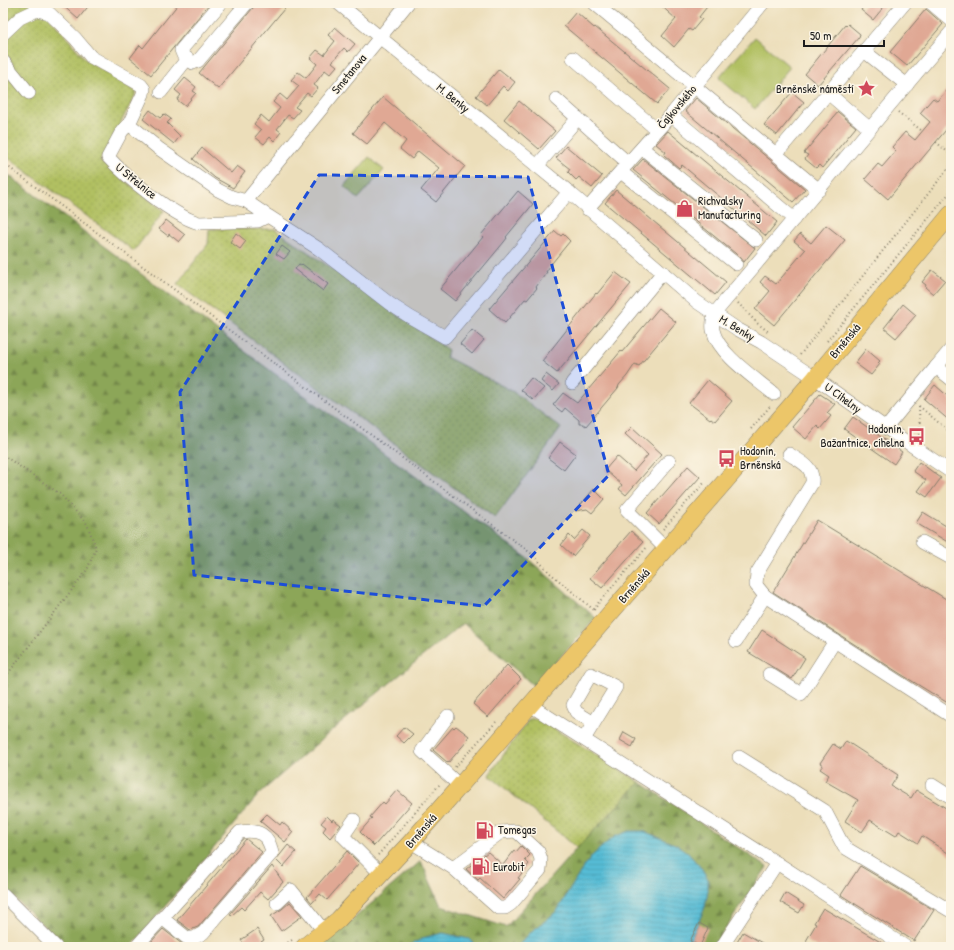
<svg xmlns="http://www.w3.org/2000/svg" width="954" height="950" font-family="'Patrick Hand',sans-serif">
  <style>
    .grass { fill: url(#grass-dots); stroke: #666e3f }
    .forest { fill: url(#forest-firs); stroke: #54613a }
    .pitch { fill: #b1c062; stroke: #666e3f }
    .water { fill: url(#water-rules); stroke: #3a6c78 }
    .building { fill: #e0a894 }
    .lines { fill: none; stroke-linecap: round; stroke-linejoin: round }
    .minor-casing { stroke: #847d6b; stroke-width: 14 }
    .major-casing { stroke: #847d6b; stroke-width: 18 }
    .path { stroke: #847d6b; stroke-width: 2; stroke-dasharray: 1 3; stroke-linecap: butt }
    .minor { stroke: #fff; stroke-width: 13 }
    .major { stroke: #ecc669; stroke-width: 17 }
    .marked { fill: #1d4ed8; fill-opacity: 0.2; stroke: #1d4ed8; stroke-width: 3; stroke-dasharray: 8 5; stroke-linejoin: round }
    .labels { text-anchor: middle; stroke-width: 3; stroke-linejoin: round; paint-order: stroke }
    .street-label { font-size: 12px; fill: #1c1c1c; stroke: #fcf5e5 }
    .poi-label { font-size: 12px; fill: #1c1c1c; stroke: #fcf5e5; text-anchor: start }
  </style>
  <defs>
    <pattern id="grass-dots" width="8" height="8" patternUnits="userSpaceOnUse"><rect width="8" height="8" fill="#b1c062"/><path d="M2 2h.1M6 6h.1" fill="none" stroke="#98a454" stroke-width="1.8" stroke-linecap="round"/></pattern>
    <pattern id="forest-firs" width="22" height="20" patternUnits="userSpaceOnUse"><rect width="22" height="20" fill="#8ca658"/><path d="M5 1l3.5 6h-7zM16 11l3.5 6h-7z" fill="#728648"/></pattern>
    <pattern id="water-rules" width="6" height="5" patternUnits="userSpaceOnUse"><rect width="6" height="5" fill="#57bcd5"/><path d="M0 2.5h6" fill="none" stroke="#4ba1b6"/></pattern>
  </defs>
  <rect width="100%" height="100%" fill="#fcf5e5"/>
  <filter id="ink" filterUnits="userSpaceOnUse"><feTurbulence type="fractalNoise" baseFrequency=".025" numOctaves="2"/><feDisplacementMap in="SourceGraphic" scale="8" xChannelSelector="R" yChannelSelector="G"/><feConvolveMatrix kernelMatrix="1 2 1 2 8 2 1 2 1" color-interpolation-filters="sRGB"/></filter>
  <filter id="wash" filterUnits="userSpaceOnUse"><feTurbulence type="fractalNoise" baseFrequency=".012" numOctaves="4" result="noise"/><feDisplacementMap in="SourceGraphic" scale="16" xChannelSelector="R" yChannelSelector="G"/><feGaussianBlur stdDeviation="0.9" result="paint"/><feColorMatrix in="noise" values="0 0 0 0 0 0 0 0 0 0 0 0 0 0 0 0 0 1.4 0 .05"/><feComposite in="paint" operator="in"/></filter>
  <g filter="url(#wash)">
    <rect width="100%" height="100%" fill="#ecdeba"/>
    <g class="grass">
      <path d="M3,3H39L49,17L86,60L137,92L100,161L164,211L134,251L3,154Z"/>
      <path d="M209,229H275L448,350L446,357L514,392L561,428L495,518L177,284L208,244Z"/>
      <path d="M529,719H538L640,782L577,848L489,775Z"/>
    </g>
    <g class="forest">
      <path d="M3,171L263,365L526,557L596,618L534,686L463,623L329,733L259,794L131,947H66L3,887Z"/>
      <path d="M640,782L767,867L713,947H317L338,932L421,861L441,906L506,927L577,848Z"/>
    </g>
    <g class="pitch">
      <path d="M755,37L790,67L755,109L719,78Z"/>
      <path d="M369,157L384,170L358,199L344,186Z"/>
    </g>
    <g class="water">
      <path d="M629,831H643L677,845L687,852L702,869L708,879V890L705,907L690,942L698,947H517L529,934L557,911L581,871L592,856L605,844L616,836Z"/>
      <path d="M443,933L469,939L477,947H405L426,937Z"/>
    </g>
    <g id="blocks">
      <g class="building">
        <path d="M60,3H91L78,19Z"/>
        <path d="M179,3H210L151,75L130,58L140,45L143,48Z"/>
        <path d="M257,3H289L218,89L199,73Z"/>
        <path d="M658,3H710L699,17L702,19L692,31L689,29L674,47L662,36L676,19Z"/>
        <path d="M866,3H887L873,20L861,10Z"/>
        <path d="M926,9L943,24L907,66L890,52Z"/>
        <path d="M576,12L594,28L595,27L670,89L657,104L564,26Z"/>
        <path d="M848,24L860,34L859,37L818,85L805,74L845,25L846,26Z"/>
        <path d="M335,27L355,44L348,52L344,48L332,62L337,66L330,74L325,70L314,85L318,88L311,96L307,93L295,107L300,110L293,118L288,115L277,129L281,132L274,141L270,137L264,144L255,137L261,130L254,124L261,115L269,122L280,108L273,102L280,94L287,100L299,86L291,80L298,72L306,78L317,64L310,58L317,50L324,55L335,41L328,35Z"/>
        <path d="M499,69L515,82L508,91L503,86L487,105L476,96Z"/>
        <path d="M185,78L196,87L193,91L196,93L185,106L177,100L181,95L175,90Z"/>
        <path d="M951,85V124L888,199L865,179L878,164L882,167L896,151L892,147L905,132L915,140L930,122L920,113L933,98L937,101Z"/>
        <path d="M792,92L804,102L777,135L764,125Z"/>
        <path d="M383,97L465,166L436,202L421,190L439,168L418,151L412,159L400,149L406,141L385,123L367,144L353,133Z"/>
        <path d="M696,98L805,189L793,202L685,111Z"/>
        <path d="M519,101L555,131L539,149L504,119Z"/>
        <path d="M150,110L160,118L164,114L171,119L167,123L180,136L174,144L143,119Z"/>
        <path d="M838,112L856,127L822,168L819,165L816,168L805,159L808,155L804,153Z"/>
        <path d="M668,131L777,222L766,236L682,165L679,168L664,155L666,152L656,144Z"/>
        <path d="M566,146L602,176L592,188L579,177L576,180L568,172L570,169L556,158Z"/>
        <path d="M202,148L231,173L237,166L245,172L233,188L215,178L193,159Z"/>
        <path d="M643,159L755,248L744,262L741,258L633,170Z"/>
        <path d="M616,190L726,282L715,295L605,203Z"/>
        <path d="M518,191L533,204L506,237L507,238L504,242L455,301L440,289L483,237L481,235Z"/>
        <path d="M166,220L185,235L179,242L169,234L168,236L159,229Z"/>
        <path d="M826,225L845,240L774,325L755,309L770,291L760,282L765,276L776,284L805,250L794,241L800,234L811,243Z"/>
        <path d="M555,231L561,236L563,234L570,241L552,263L546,272H547L536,287L537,288L527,300L525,299L505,323L489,309Z"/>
        <path d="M236,233L246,241L240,249L230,242Z"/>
        <path d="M282,246L290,252L284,259L276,254Z"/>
        <path d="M299,264L301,265L302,264L328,284L323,291L295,269Z"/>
        <path d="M932,270L945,280L933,294L925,287L926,285L922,282Z"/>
        <path d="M615,272L631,284L557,373L542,361L596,293L597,294Z"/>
        <path d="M903,304L916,315L896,338L884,328Z"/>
        <path d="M659,308L676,322L639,366L635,364L627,376L619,385L618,388L586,426L583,424H579V420L565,408L562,412L553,405L563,393L577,403L621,351L622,352Z"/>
        <path d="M472,330L484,340L472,354L460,344Z"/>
        <path d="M866,349L880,361L878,363L880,364L871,375L855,363Z"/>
        <path d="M546,374L559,384L553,391L541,381Z"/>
        <path d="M531,378L544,388L533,400L521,390Z"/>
        <path d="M708,380L732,401L715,421L711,418L710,419L689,403Z"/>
        <path d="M935,385L951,399V422L924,399Z"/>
        <path d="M820,394L835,404L827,413L831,416L820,429L817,426L806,439L792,427Z"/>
        <path d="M853,417L902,452L894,464L844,429Z"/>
        <path d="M632,427L662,454L626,495L619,489L622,485L605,470L617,456L634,471L648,455L625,434Z"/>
        <path d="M560,442L576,454L564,470L548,458Z"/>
        <path d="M919,462L941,478L927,497L918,491L926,480L913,471Z"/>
        <path d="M688,466L700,477L659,524L647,513Z"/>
        <path d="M594,489L604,499L592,513L587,509L575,511Z"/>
        <path d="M923,512L951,529V544L916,523Z"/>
        <path d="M817,520L951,602V705L899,673L773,592Z"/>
        <path d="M583,530L590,536L573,556L561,545L569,535L574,540Z"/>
        <path d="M631,531L643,542L602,588L590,578Z"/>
        <path d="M762,630L805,658L792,679L748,652Z"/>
        <path d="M507,665L521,679L488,717L473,704Z"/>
        <path d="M456,726L469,736L467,739L468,740L448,763L433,750L453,727L454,728Z"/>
        <path d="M404,727L413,734L404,743L396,736Z"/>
        <path d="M624,732L636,739L632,747L620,740Z"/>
        <path d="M846,741L898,775L891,786L911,798L916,790L951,811V855L922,836L918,843L899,831L896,836L870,820L862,832L845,821L858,800L825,781L829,775L820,769L823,765L820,763L833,744L841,749Z"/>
        <path d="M397,790L412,803L374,846L360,832L372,818L370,817L383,802L385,804Z"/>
        <path d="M267,814L280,825L282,822L293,832L285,842L260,821Z"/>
        <path d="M327,816L332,821L333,819L341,825L330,838L323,831L326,827L321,823Z"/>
        <path d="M246,839L262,852L198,927L190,930L177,920Z"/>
        <path d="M288,845L296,852L283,867L276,860Z"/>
        <path d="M521,846L530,855L525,860L529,864L518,878L520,879L503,899L480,878L478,880L466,869L488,852L503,865L514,851L516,852Z"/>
        <path d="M347,851L359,863L327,900L320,894L312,903L307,897Z"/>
        <path d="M272,866L283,882L268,899L260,892L244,910L241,907L231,916L230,914Z"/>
        <path d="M860,866L934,910L914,941L841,895Z"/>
        <path d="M785,893L804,905L799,913L780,902Z"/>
        <path d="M290,902L302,916L281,931L271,916L282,909Z"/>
        <path d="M823,908L889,947H817L806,941L816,924L814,923Z"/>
        <path d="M699,923L708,928L700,946L690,941Z"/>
        <path d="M163,929L182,944L179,947H155L150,943Z"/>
        <path d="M257,929L264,940L261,942L262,944L257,947H246L241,940Z"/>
        <path d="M743,932L769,947H741L736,944Z"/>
      </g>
    </g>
  </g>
  <g filter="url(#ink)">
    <use href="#blocks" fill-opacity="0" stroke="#847d6b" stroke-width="1"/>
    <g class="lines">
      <defs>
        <g id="minor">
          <path d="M221,3L181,50L183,55L193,63L198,61L247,3"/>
          <path d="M338,3L569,192L697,302L737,329L761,342L815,378L886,428L951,472"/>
          <path d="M594,3L819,190"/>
          <path d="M931,3L951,20"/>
          <path d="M3,34L20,18L37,10L49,13L75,38L91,57L141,85L144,89L143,94L129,124"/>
          <path d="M864,51L907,85"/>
          <path d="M573,58L657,130"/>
          <path d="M3,61L29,93"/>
          <path d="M161,92L187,59"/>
          <path d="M828,93L870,129"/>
          <path d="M556,99L628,163"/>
          <path d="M671,115L794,219"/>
          <path d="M642,148L756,240"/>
          <path d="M776,154L905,3"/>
          <path d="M537,166L578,118"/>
          <path d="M621,172L736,264"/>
          <path d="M246,201L408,3"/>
          <path d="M587,209L671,115L763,3"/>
          <path d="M268,216L246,201L232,197L218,190L158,148L129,124L122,131L108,157C126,177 173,216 199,223L258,221L268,216L319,249L390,304L410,317L445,337L569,192"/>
          <path d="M936,367L951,349"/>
          <path d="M572,383L663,272"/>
          <path d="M774,394C755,378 718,354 713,330C712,324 713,320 714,314L951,32"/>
          <path d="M886,428L936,367L951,379"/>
          <path d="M789,454C801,462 814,466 812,483L757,573L756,585L765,596L951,716"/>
          <path d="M922,542L951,558"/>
          <path d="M666,549L627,510L669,461"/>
          <path d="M736,641L765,596"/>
          <path d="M769,674L801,694L835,641"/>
          <path d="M530,705L777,863L906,947"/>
          <path d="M448,716L422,751L460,786"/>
          <path d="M584,739L616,687L591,674L573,705L576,712L594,723"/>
          <path d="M739,757L825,811L844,847L949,910L951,906"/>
          <path d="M932,785L951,797"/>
          <path d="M354,820L343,836L381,874"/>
          <path d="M411,842L453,868L498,908H505L511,904L540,870L541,859L538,851L516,831L501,832L453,868"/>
          <path d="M3,894L56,947"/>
          <path d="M277,903L291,890L324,931"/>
          <path d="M136,947L240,832C258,829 269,834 272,853L203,933L194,938H187L162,918"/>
          <path d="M726,947L723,945L777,863"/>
        </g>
        <path id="major" d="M304,947L338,920L411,842L815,378L951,214"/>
      </defs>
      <use href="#minor" class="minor-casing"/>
      <use href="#major" class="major-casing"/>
      <g class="path">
        <path d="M898,112L922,131"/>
        <path d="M936,142L951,155"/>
        <path d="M3,163L532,554L550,573L594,610"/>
        <path d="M738,303L757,323L770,333"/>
        <path d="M827,341L951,191"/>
        <path d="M800,355L951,165"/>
        <path d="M919,406L951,433"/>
        <path d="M919,406L920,437"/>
        <path d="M751,429L771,405"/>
        <path d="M3,455L60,494L87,524L96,548L87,570L3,680"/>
        <path d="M663,529L705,482"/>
        <path d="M594,610L599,602L648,546"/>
        <path d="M455,767L496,722"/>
        <path d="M378,855L440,784"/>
        <path d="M281,947L292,940"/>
      </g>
      <use href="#minor" class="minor"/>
      <use href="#major" class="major"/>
    </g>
  </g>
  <path class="marked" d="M319,175L528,177L609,475L484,606L194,575L180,392Z"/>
  <defs>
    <symbol id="sight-bare" viewBox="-9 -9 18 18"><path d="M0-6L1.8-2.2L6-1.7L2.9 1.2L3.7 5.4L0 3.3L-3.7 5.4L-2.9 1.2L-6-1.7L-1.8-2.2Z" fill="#d1495b" stroke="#fcf5e5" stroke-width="2.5" paint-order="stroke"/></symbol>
    <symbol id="shop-bare" viewBox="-9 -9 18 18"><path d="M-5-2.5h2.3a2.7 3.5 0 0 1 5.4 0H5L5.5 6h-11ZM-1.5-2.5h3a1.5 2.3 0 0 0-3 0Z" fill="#d1495b" stroke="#fcf5e5" stroke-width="2.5" paint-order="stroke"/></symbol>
    <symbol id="bus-bare" viewBox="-9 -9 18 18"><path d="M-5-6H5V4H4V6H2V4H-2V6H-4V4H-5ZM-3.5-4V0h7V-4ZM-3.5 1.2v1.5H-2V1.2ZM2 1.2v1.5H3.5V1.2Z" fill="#d1495b" stroke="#fcf5e5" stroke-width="2.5" paint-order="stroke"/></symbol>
    <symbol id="fuel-bare" viewBox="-9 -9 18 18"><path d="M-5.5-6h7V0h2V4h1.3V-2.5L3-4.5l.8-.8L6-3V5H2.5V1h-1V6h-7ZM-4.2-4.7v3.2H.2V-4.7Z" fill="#d1495b" stroke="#fcf5e5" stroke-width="2.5" paint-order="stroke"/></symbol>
  </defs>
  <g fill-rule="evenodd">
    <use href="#sight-bare" x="854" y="76" width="25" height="25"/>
    <use href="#shop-bare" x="672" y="196" width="25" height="25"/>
    <use href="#bus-bare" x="904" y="424" width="25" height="25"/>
    <use href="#bus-bare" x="714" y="446" width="25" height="25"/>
    <use href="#fuel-bare" x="472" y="818" width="25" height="25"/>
    <use href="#fuel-bare" x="468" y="854" width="25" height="25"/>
  </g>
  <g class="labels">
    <g class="street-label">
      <text transform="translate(349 74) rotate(-51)" y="4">Smetanova</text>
      <text transform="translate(453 98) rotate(39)" y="4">M. Benky</text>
      <text transform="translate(677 107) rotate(-50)" y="4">Čajkovského</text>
      <text transform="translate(136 181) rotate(39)" y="4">U Střelnice</text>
      <text transform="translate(737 328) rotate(31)" y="4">M. Benky</text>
      <text transform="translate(845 341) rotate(-50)" y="4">Brněnská</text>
      <text transform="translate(843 398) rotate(36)" y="4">U Cihelny</text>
      <text transform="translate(634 586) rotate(-49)" y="4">Brněnská</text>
      <text transform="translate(421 831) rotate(-49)" y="4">Brněnská</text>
    </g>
    <g class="poi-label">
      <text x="854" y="93" text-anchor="end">Brněnské náměstí</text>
      <text x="698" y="205">Richvalsky<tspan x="698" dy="14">Manufacturing</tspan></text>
      <text x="904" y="433" text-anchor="end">Hodonín,<tspan x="904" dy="14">Bažantnice, cihelna</tspan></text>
      <text x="740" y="455">Hodonín,<tspan x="740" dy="14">Brněnská</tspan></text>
      <text x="498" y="834">Tomegas</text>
      <text x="493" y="871">Eurobit</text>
    </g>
  </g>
  <rect width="954" height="950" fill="none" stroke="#fcf5e5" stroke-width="16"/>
  <path d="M804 40v6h80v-6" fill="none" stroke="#1c1c1c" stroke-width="2"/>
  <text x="810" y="40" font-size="12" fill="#1c1c1c" stroke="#fcf5e5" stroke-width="3" paint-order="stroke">50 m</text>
</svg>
